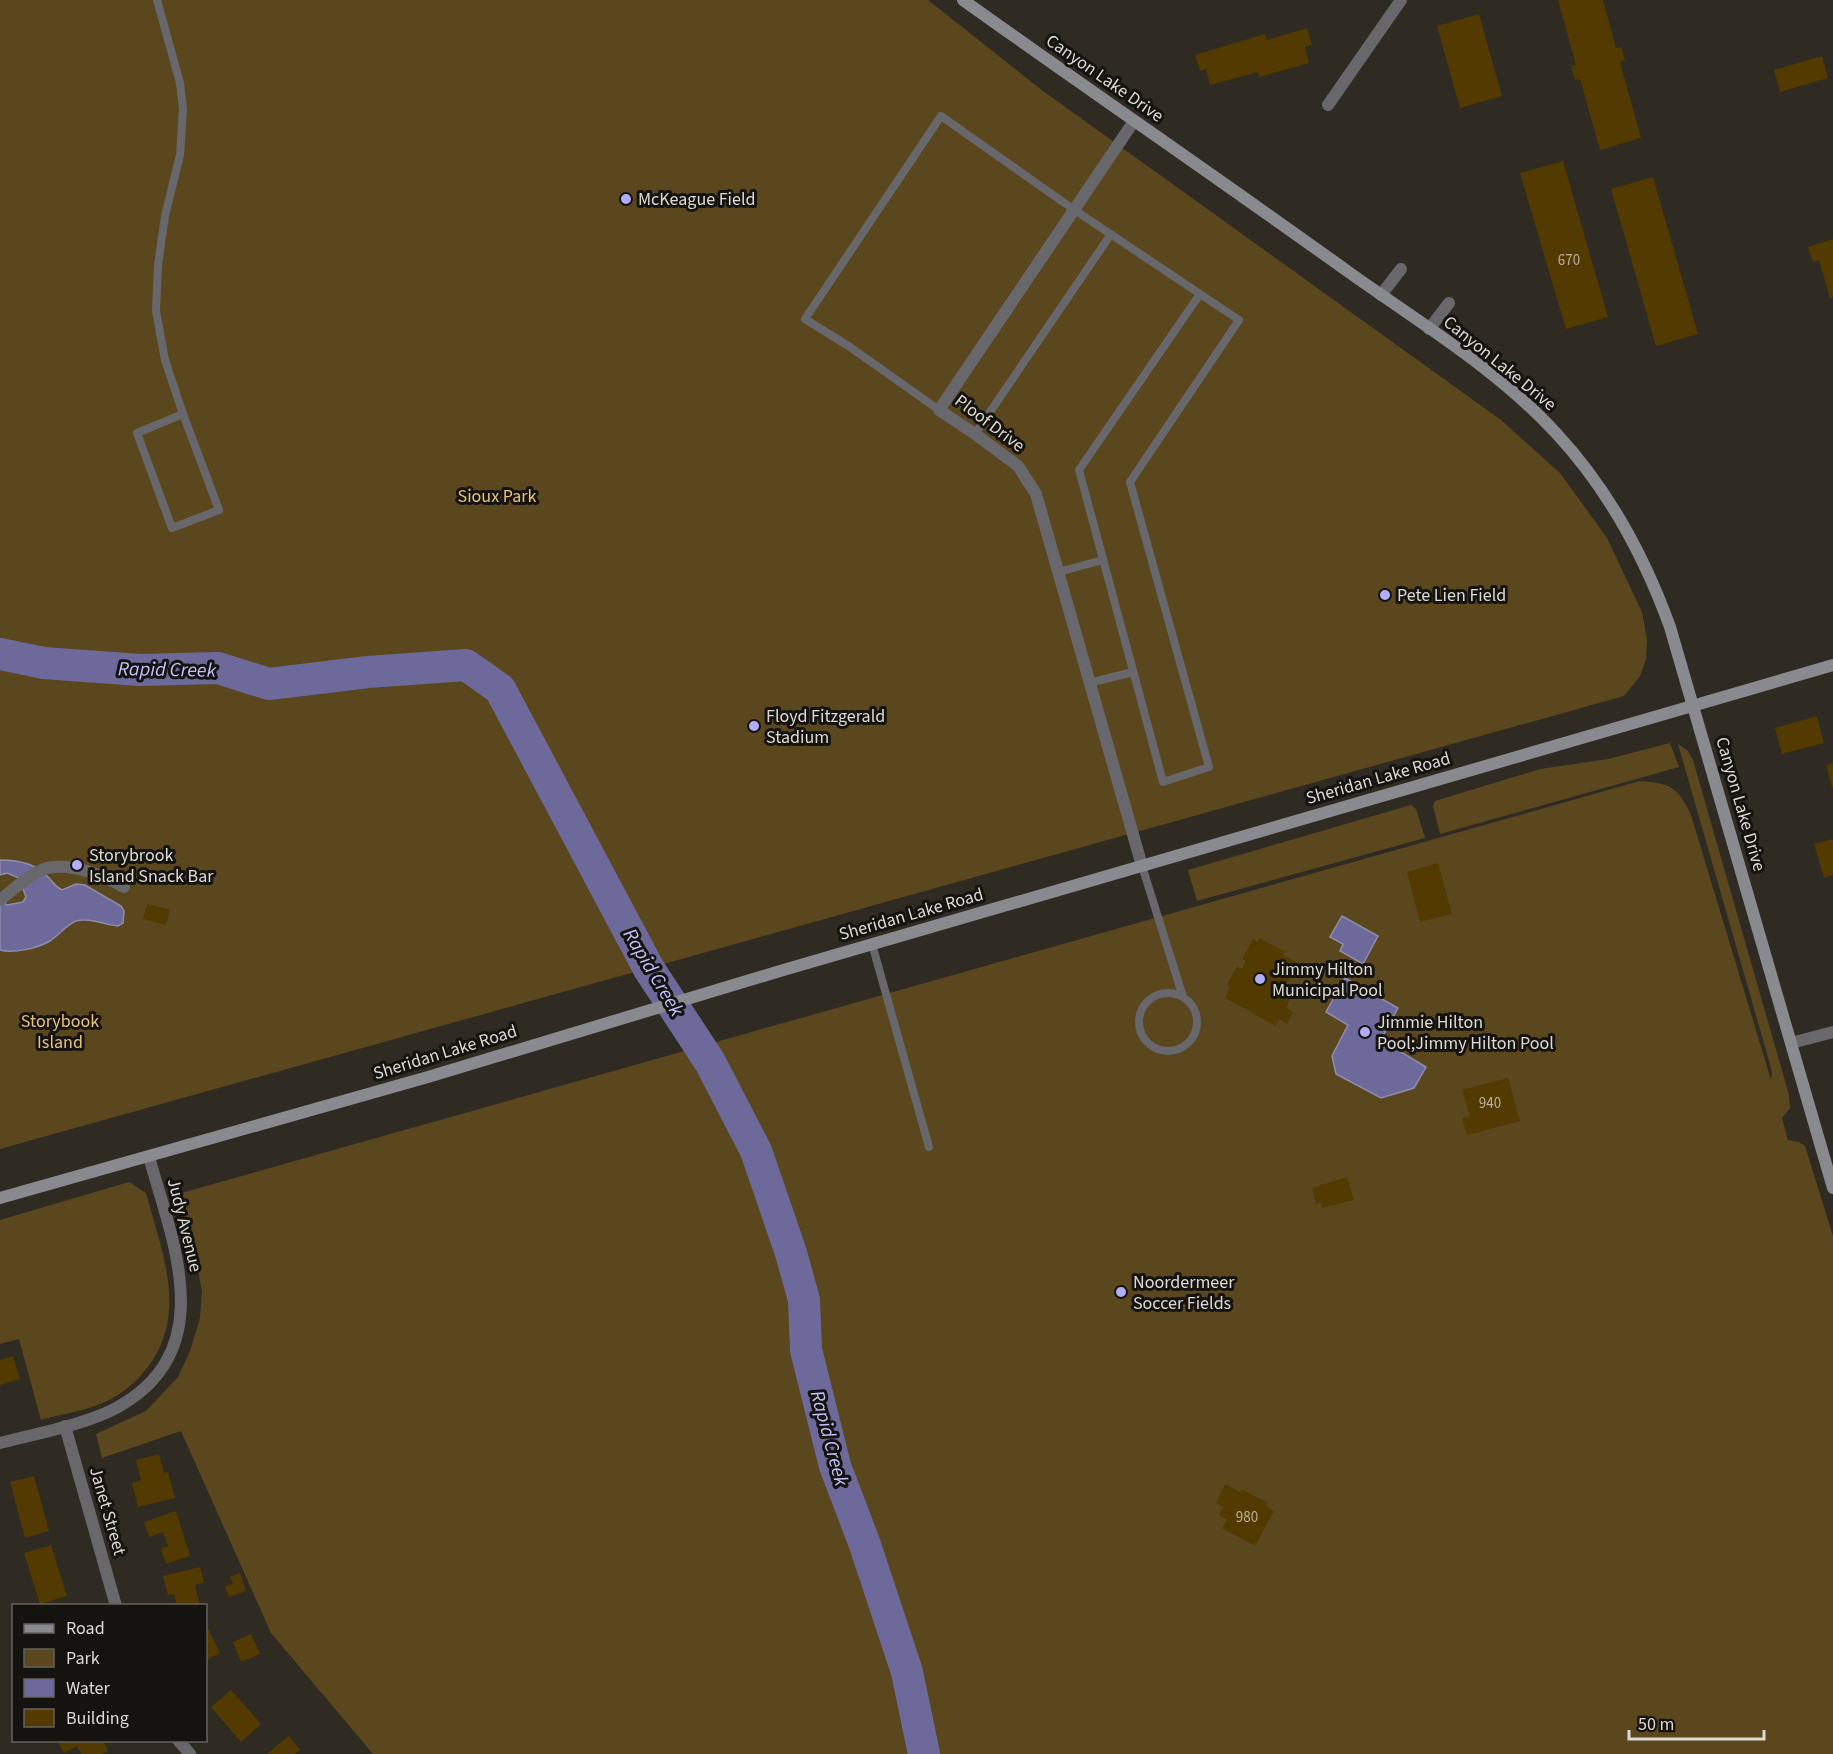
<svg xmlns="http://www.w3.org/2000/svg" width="1833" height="1754" font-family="'Source Sans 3',sans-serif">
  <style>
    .green { fill: #5b471e }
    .water { fill: #6d6a9b; stroke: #8f8cac; stroke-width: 1.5 }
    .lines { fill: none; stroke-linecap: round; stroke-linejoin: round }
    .river { stroke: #6d6a9b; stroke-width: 32 }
    .building { fill: #523a01 }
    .lane { stroke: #67676c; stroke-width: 8 }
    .street { stroke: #67676c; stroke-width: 12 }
    .secondary { stroke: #898990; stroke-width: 12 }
    .poi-dot { fill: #b2adf9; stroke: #151310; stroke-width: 2 }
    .labels { text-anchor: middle; stroke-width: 6; stroke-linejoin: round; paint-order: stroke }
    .number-label { font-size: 15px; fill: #bab29f }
    .street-label { font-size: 18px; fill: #dddad4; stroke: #151310 }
    .poi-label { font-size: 18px; fill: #dddad4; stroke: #151310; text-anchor: start }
    .park-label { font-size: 18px; fill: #eac377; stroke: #151310 }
    .water-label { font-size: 20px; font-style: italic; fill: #c3c0fc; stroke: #151310 }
  </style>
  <rect width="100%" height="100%" fill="#2f2b22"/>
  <g class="green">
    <path d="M0,0H928L1043,91L1501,420L1560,473L1607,538L1642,612L1647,640L1646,660L1640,676L1624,696L0,1149Z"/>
    <path d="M1670,743L1679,767L1440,834L1433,806L1435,801L1540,769L1608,759Z"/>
    <path d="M1678,744L1688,751L1693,760L1789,1095L1790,1108L1782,1118L1788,1140L1799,1142L1805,1146L1833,1236V1754H373L271,1633L181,1431L102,1458L96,1434L146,1411L178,1377L190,1351L200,1318L202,1291L196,1260L178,1194L1640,781C1670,783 1678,787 1691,815L1771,1080L1772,1073L1768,1057Z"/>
    <path d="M1411,805L1416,809L1425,838L1197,901L1188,870Z"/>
    <path d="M129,1182L146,1193C160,1247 186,1305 154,1358C143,1376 126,1392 107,1401C89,1410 61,1414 41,1420L19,1339L0,1344V1220Z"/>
  </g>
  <g class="water">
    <path d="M0,860C18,860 36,863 48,877C54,883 55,887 62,890L76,884L85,885L121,906L124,911L123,923L118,926C105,925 89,917 76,921C66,925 59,935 50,941C38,948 13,954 0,950V900L7,905L23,902L26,897L19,878L7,873L0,875Z"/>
    <path d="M1342,916L1378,936L1363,964L1340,951L1343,944L1330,937Z"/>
    <path d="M1345,978L1398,1008L1381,1040L1426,1067L1414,1088L1381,1098L1336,1074L1332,1056L1348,1025L1326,1012Z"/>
  </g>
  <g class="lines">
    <path class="river" d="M0,654L44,663L140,670L218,668L269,684L368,672L466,665L500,689L649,969L710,1062L756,1151L791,1253L804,1300L806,1350L835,1466L864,1542L907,1672L924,1754"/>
  </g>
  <g class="building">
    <path d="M1558,0H1603L1616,48L1621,47L1625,60L1620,62L1641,138L1600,150L1580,79L1575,80L1571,66L1576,65Z"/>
    <path d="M1479,14L1502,96L1460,108L1437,26Z"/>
    <path d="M1307,28L1312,45L1305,47L1309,63L1259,77L1258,72L1210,85L1206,69L1200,71L1195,55L1265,34L1267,40Z"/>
    <path d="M1822,56L1828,78L1780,92L1774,70Z"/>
    <path d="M1563,161L1608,317L1566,329L1520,173Z"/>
    <path d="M1653,177L1698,334L1656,346L1611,189Z"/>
    <path d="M1833,239V297L1830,298L1819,260L1813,262L1808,247Z"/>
    <path d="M1817,716L1824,743L1782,754L1775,728Z"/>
    <path d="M1833,763V787H1832L1826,765Z"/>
    <path d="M1833,839V875L1824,878L1814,844Z"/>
    <path d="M1438,863L1452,914L1420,922L1407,872Z"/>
    <path d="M147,904L170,909L166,925L143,919Z"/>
    <path d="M1260,938L1285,952L1282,955L1298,963L1282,992L1291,997L1286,1008L1293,1012L1287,1024L1279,1019L1276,1026L1225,998L1230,987L1227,985L1237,966L1242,969L1246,961L1242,959L1253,939L1257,942Z"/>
    <path d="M1508,1078L1520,1121L1467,1135L1462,1118L1470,1116L1462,1090Z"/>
    <path d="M1347,1177L1354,1200L1322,1208L1321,1202L1316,1204L1312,1188Z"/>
    <path d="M13,1356L20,1379L0,1385V1360Z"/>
    <path d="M159,1454L164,1473L168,1472L175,1498L138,1507L132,1483L141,1480L136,1460Z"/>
    <path d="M34,1476L49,1531L25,1538L10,1482Z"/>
    <path d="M1225,1484L1240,1492L1242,1489L1268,1503L1266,1506L1274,1511L1255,1546L1222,1528L1227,1519L1219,1515L1223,1507L1216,1503Z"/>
    <path d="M176,1511L190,1556L166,1564L161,1548L168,1546L163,1532L149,1537L144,1522Z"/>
    <path d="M51,1545L67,1596L40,1604L24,1553Z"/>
    <path d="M200,1567L204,1582L195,1585L200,1606H177L174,1594L168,1595L163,1576Z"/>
    <path d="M240,1573L246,1591L229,1597L225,1586L233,1584L230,1577Z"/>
    <path d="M206,1624L220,1653L206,1660Z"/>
    <path d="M251,1634L260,1654L241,1662L233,1642Z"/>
    <path d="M231,1690L261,1724L241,1742L211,1707Z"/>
    <path d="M289,1736L300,1750L295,1754H267Z"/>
    <path d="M57,1740H103L108,1751L102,1754H81L77,1746L64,1753Z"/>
  </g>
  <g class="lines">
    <g class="lane">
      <path d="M157,0L180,83L183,109L180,155L165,216L158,265L156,311L165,360L183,414L219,510L172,528L137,433L183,414"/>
      <path d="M939,410L850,347L805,319L941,116L1073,209L1239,320L1130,482L1209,767L1163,782L1079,470L1200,294"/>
      <path d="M975,434L1111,234"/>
      <path d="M1058,572L1103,560"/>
      <path d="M1089,683L1133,672"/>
      <path d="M1142,866L1183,997"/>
      <path d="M872,944L929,1147"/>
      <circle cx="1168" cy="1022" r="29"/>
    </g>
    <g class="street">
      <path d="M1328,105L1401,0"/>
      <path d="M1134,121L939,410L975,434L1018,466L1036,494L1142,866"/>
      <path d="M1381,295L1401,269"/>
      <path d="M1429,329L1449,303"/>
      <path d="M0,900C13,890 32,872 47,868C73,863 102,875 124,887"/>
      <path d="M1791,1043L1833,1032"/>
      <path d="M65,1426L116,1606"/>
      <path d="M0,1443C35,1434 88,1424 118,1407C220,1350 173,1243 149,1157"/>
      <path d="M178,1740L190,1754"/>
    </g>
    <g class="secondary">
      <path d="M963,0C1092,92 1222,181 1350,273C1420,323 1497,369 1556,433C1608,489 1644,555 1670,627L1833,1188"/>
      <path d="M0,1198L428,1077L780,971L1833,665"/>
    </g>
  </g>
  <g class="poi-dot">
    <circle cx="626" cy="199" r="6"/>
    <circle cx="1385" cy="595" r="6"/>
    <circle cx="754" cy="726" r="6"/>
    <circle cx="77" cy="865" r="6"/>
    <circle cx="1260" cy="979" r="6"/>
    <circle cx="1365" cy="1032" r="6"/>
    <circle cx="1121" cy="1292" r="6"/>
  </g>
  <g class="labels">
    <g class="number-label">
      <text x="1569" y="265">670</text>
      <text x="1490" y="1108">940</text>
      <text x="1247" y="1522">980</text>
    </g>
    <g class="street-label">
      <text transform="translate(1105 78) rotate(35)" y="6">Canyon Lake Drive</text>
      <text transform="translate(1500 363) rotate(39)" y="6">Canyon Lake Drive</text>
      <text transform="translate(990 423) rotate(37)" y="6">Ploof Drive</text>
      <text transform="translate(1378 778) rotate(-16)" y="6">Sheridan Lake Road</text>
      <text transform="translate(1741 804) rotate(74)" y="6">Canyon Lake Drive</text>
      <text transform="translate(911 914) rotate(-16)" y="6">Sheridan Lake Road</text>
      <text transform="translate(445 1052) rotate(-17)" y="6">Sheridan Lake Road</text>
      <text transform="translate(185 1225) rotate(76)" y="6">Judy Avenue</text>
      <text transform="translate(108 1511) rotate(74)" y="6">Janet Street</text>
    </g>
    <g class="poi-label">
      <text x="638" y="205">McKeague Field</text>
      <text x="1397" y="601">Pete Lien Field</text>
      <text x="766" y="722">Floyd Fitzgerald<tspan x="766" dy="21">Stadium</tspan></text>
      <text x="89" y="861">Storybrook<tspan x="89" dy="21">Island Snack Bar</tspan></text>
      <text x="1272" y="975">Jimmy Hilton<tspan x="1272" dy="21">Municipal Pool</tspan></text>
      <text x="1377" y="1028">Jimmie Hilton<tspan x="1377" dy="21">Pool;Jimmy Hilton Pool</tspan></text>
      <text x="1133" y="1288">Noordermeer<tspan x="1133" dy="21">Soccer Fields</tspan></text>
    </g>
    <g class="park-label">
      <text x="497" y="502">Sioux Park</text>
      <text x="60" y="1027">Storybook<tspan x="60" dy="21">Island</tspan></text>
    </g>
    <g class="water-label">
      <text transform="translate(167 669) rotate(1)" y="7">Rapid Creek</text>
      <text transform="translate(654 972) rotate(59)" y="7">Rapid Creek</text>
      <text transform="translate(830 1438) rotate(75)" y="7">Rapid Creek</text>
    </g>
  </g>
  <rect x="12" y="1604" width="195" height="138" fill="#151310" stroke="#65635e" stroke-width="1.5"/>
  <rect x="24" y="1624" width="30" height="9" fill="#898990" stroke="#65635e" stroke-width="1.5"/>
  <text x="66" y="1634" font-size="18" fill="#dddad4">Road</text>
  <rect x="24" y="1649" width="30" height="18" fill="#5b471e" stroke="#65635e" stroke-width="1.5"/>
  <text x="66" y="1664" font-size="18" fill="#dddad4">Park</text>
  <rect x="24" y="1679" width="30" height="18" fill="#6d6a9b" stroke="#65635e" stroke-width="1.5"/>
  <text x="66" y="1694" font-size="18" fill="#dddad4">Water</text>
  <rect x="24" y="1709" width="30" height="18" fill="#523a01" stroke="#65635e" stroke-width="1.5"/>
  <text x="66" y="1724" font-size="18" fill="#dddad4">Building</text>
  <path d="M1629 1730v9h135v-9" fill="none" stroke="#dddad4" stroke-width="3"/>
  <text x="1638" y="1730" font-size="18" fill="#dddad4" stroke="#151310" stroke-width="4.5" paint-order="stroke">50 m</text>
</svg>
